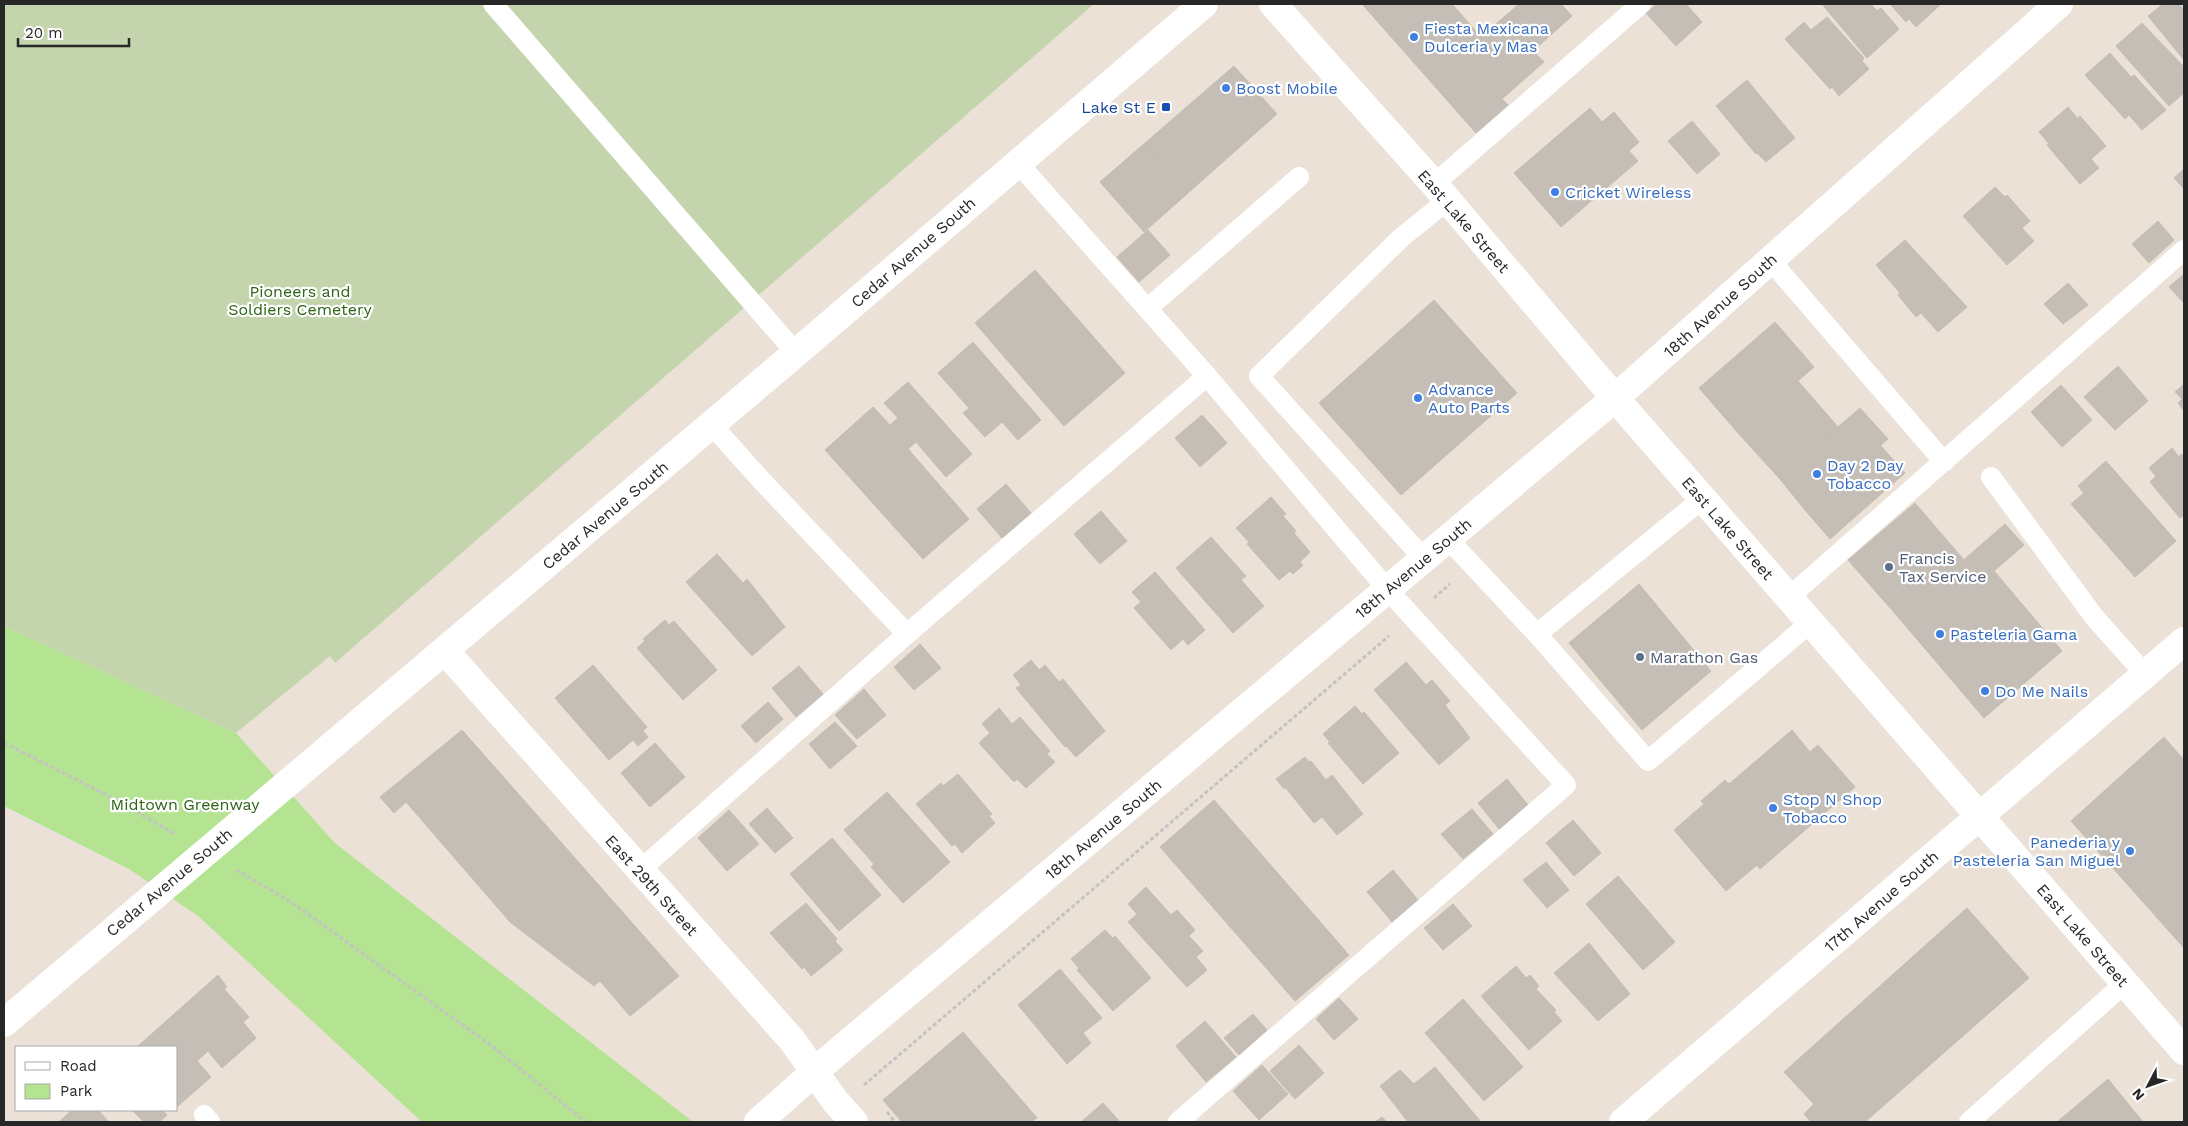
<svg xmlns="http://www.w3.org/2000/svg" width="2188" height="1126" font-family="'Work Sans',sans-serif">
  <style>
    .green { fill: #b4e491 }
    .cemetery { fill: #c4d5ae }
    .building { fill: #c5beb7; stroke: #c5bdb1 }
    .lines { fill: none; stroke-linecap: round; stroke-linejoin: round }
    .path { stroke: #c3c3c3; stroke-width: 3; stroke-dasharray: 4 2.5; stroke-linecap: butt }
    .lane { stroke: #fff; stroke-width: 20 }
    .street { stroke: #fff; stroke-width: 28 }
    .secondary { stroke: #fff; stroke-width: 28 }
    .shop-dot { fill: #3f7fe0; stroke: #fff; stroke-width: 2 }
    .transit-dot { fill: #1a4fb4; stroke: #fff; stroke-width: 2 }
    .service-dot { fill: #5c6f8a; stroke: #fff; stroke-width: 2 }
    .labels { text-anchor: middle; stroke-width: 4.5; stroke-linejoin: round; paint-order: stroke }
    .shop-label { font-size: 16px; fill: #366cbe; stroke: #fff; text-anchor: start }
    .transit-label { font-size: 16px; fill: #164399; stroke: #fff; text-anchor: end }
    .street-label { font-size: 16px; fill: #272727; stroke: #fff }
    .park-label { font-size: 16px; fill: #2d6416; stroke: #fff }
    .service-label { font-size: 16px; fill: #4e5e75; stroke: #fff; text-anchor: start }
  </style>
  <rect width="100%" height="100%" fill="#ebe1d7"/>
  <path class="green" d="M4,626L236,733L335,843L693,1122H422L198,916L129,869L4,806Z"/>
  <path class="cemetery" d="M4,4H1094L335,663L330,656L236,733L4,626Z"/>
  <g class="building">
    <path d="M1362,4H1452L1481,37L1519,4H1561L1572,16L1533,51L1544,62L1502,99L1508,105L1476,133Z"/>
    <path d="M1657,4H1686L1702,22L1676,46L1646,13Z"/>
    <path d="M1822,4H1871L1877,11L1881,8L1899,29L1867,58Z"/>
    <path d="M1890,4H1941L1916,27L1909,19L1906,22Z"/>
    <path d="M2163,4H2179L2184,10V60L2148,16Z"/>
    <path d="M1827,17L1864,58L1862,61L1869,69L1839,96L1832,87L1830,89L1785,39L1804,22L1811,30Z"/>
    <path d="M2142,23L2184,67V93L2169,106L2116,46Z"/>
    <path d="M2110,53L2131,77L2134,75L2166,110L2142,130L2129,115L2125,119L2085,75Z"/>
    <path d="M1234,66L1277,114L1188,193L1145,143Z"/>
    <path d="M1747,80L1795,138L1766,162L1757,153L1756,154L1716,106Z"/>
    <path d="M2068,107L2078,119L2080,116L2106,146L2091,159L2099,168L2080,184L2047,145L2049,144L2039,132Z"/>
    <path d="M1590,108L1602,122L1614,112L1639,142L1629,151L1638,161L1561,227L1514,173Z"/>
    <path d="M1692,121L1720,154L1697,174L1668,141Z"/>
    <path d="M1145,143L1188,193L1144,232L1100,182Z"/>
    <path d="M2184,169V189L2174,178Z"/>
    <path d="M1995,187L2005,197L2007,195L2030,221L2022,228L2034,241L2007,265L1963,216Z"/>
    <path d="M2158,221L2174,240L2149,263L2132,244Z"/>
    <path d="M1148,230L1170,255L1139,282L1117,257Z"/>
    <path d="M1905,240L1967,307L1938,332L1921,313L1916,317L1898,295L1900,293L1876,265Z"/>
    <path d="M1035,270L1125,373L1064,426L975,323Z"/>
    <path d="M2184,274V303L2169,287Z"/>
    <path d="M2068,283L2088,305L2063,324L2044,304Z"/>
    <path d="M1434,300L1517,393L1401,495L1319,403Z"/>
    <path d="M1775,322L1814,367L1738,433L1699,388Z"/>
    <path d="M973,342L1041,420L1018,440L1002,422L985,437L963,413L969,408L938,373Z"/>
    <path d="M2118,366L2148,401L2115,430L2084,397Z"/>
    <path d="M1798,381L1838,427L1779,478L1738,433Z"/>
    <path d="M908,382L972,454L946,477L916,442L908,449L969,519L923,559L825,450L873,407L890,425L898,418L884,403Z"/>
    <path d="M2184,384V411L2178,403L2182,399L2175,392Z"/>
    <path d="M2061,385L2092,420L2062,447L2031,412Z"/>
    <path d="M1860,408L1888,439L1805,510L1779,478Z"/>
    <path d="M1202,415L1227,443L1200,467L1175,438Z"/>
    <path d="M1880,445L1905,473L1830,539L1805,510Z"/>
    <path d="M2172,448L2179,457L2181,454L2184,456V515L2180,518L2150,482L2156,476L2149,468Z"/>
    <path d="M2106,461L2176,541L2135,577L2071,504L2084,493L2078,486Z"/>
    <path d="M1006,484L1031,513L1002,538L977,509Z"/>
    <path d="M1271,497L1286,514L1283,516L1296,531L1294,533L1310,552L1300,562L1303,565L1293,574L1290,571L1279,580L1247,544L1249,542L1236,528Z"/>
    <path d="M1915,503L1964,560L1898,617L1848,560Z"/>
    <path d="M1101,511L1127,541L1100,564L1074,534Z"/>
    <path d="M2005,524L2024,545L1994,571L2062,651L1984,718L1898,617Z"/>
    <path d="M1211,537L1246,576L1241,580L1264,606L1233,633L1176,568Z"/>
    <path d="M717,554L743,583L747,579L785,627L752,656L686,582Z"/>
    <path d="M1155,572L1205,630L1188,645L1183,639L1171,650L1134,608L1141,602L1132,592Z"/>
    <path d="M1639,584L1711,671L1642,730L1569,643Z"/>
    <path d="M665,620L669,625L674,621L717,670L683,700L637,648L645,641L643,639Z"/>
    <path d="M920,644L941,668L914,690L894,667Z"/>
    <path d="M1031,660L1039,670L1045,665L1059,682L1063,679L1105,731L1076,757L1066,746L1065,747L1016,688L1021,685L1013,675Z"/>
    <path d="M1406,662L1426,685L1432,680L1450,701L1445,705L1470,738L1439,765L1374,690Z"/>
    <path d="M593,665L647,727L643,731L648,737L638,746L633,740L609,760L555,698Z"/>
    <path d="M799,666L823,694L796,717L772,688Z"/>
    <path d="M864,689L886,715L857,739L835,715Z"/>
    <path d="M768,702L783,719L756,743L741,726Z"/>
    <path d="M1355,706L1362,714L1364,712L1399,753L1363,784L1328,743L1330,742L1323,734Z"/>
    <path d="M999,708L1012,724L1020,717L1050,751L1047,754L1055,762L1026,788L1017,779L1014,782L979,743L990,733L982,724Z"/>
    <path d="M835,722L857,746L830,769L809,744Z"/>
    <path d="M462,730L679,976L630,1016L600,981L594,986L510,922L406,802L394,813L380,797Z"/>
    <path d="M1792,730L1810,752L1818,745L1855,787L1760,869L1757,865L1726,891L1674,830L1704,804L1701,801L1725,780L1729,784Z"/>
    <path d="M2164,737L2184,760V948L2071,821Z"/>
    <path d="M655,743L685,777L650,807L621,773Z"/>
    <path d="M1305,757L1309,762L1311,761L1326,780L1332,775L1363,814L1337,835L1322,817L1314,823L1285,787L1284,789L1276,779Z"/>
    <path d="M958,774L992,814L989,816L995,823L962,853L955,844L952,846L916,804L941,783L943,786Z"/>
    <path d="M1507,779L1529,806L1500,830L1478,803Z"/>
    <path d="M887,792L950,862L903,903L871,867L874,864L844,830Z"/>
    <path d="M1214,800L1349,955L1295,1001L1160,847Z"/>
    <path d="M767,808L793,838L775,853L749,824Z"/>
    <path d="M1472,809L1493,834L1463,859L1441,834Z"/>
    <path d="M729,810L759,844L727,871L698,838Z"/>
    <path d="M1573,820L1601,853L1574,876L1546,843Z"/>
    <path d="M832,838L881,895L839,931L790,874Z"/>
    <path d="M1546,862L1569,890L1547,908L1523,880Z"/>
    <path d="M1393,870L1418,900L1392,922L1367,892Z"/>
    <path d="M1618,876L1675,942L1643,970L1586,904Z"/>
    <path d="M1146,887L1171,915L1177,910L1195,930L1189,936L1203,951L1196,957L1207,970L1187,987L1128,922L1137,914L1128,904Z"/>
    <path d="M806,903L837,939L835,941L843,950L811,976L804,967L802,969L770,933Z"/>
    <path d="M1453,904L1472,926L1443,950L1424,928Z"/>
    <path d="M1967,908L2029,978L1865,1122H1811L1804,1114L1814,1104L1784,1072Z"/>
    <path d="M1105,930L1113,938L1115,936L1151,978L1113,1011L1077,970L1079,968L1071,959Z"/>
    <path d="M1589,943L1630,994L1598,1021L1554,973Z"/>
    <path d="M1516,966L1526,978L1530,975L1539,986L1536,989L1556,1010L1554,1012L1562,1021L1529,1050L1481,996Z"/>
    <path d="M1060,969L1102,1018L1083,1033L1091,1043L1067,1064L1018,1005Z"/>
    <path d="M218,975L227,987L224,989L249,1017L243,1022L256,1038L222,1068L208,1051L197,1061L211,1077L178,1106L176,1104V1047H137Z"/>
    <path d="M1339,998L1358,1019L1334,1040L1316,1019Z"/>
    <path d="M1463,999L1523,1067L1484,1101L1425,1033Z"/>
    <path d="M1253,1014L1267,1030L1239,1055L1224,1038Z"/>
    <path d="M1205,1021L1236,1057L1206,1082L1176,1046Z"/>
    <path d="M963,1032L1037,1118L1031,1122H902L883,1100Z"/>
    <path d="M1299,1045L1324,1073L1295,1099L1270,1071Z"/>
    <path d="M1262,1065L1288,1094L1259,1120L1233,1091Z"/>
    <path d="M1435,1067L1481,1122H1408L1380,1086L1400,1070L1414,1084Z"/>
    <path d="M2108,1079L2143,1122H2057Z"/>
    <path d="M1103,1103L1120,1122H1081Z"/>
    <path d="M72,1110H98L109,1122H59Z"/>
    <path d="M132,1110H162L167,1115L159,1122H144Z"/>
    <path d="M1382,1117L1387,1122H1375Z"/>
  </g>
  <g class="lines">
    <g class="path">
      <path d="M1434,598L1450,584"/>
      <path d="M4,743L111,797L175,834"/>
      <path d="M236,870L288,900L488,1043L586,1122"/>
      <path d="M864,1085L1389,636"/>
      <path d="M887,1112L895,1122"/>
    </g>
    <g class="lane">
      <path d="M493,4L796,353"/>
      <path d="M1017,162L1207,376L1387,589L1566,785L1178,1122"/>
      <path d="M1434,184L1641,4"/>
      <path d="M1770,260L1944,462"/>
      <path d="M1148,308L1299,177"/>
      <path d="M711,424L762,481L907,634"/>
      <path d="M1991,477L2095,618L2145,674"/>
      <path d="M1448,539L1537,634L1648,761L1810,623"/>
      <path d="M1424,559L1259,376L1402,237L1448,200"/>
      <path d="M1788,598L2184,250"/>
      <path d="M1537,634L1702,499"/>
      <path d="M639,871L907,634L1207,376"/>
      <path d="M204,1115L210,1122"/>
      <path d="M1969,1122L2125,983"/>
    </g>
    <g class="street">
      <path d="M445,651L792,1040L835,1101L854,1122"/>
      <path d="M758,1122L835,1054L1615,398L2059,4"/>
      <path d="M1623,1122L2184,641"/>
    </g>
    <g class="secondary">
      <path d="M1273,4L1434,184L1615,398L2184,1051"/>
      <path d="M4,1023L796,353L1204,4"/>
    </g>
  </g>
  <g class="shop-dot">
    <circle cx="1414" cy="37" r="5"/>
    <circle cx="1226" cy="88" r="5"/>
    <circle cx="1555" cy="192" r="5"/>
    <circle cx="1418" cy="398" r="5"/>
    <circle cx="1817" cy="474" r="5"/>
    <circle cx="1940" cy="634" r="5"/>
    <circle cx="1985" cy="691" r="5"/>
    <circle cx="1773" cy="808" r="5"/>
    <circle cx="2130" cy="851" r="5"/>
  </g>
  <rect class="transit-dot" x="1161" y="102" width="10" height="10" rx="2.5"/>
  <g class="service-dot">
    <circle cx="1889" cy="567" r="5"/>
    <circle cx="1640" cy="657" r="5"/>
  </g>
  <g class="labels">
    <g class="shop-label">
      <text x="1424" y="34">Fiesta Mexicana<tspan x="1424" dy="18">Dulceria y Mas</tspan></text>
      <text x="1236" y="94">Boost Mobile</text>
      <text x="1565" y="198">Cricket Wireless</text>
      <text x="1428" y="395">Advance<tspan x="1428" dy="18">Auto Parts</tspan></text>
      <text x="1827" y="471">Day 2 Day<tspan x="1827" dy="18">Tobacco</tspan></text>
      <text x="1950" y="640">Pasteleria Gama</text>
      <text x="1995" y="697">Do Me Nails</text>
      <text x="1783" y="805">Stop N Shop<tspan x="1783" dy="18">Tobacco</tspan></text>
      <text x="2120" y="848" text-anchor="end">Panederia y<tspan x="2120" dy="18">Pasteleria San Miguel</tspan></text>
    </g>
    <g class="transit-label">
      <text x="1156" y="113">Lake St E</text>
    </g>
    <g class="street-label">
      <text transform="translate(1464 221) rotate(49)" y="6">East Lake Street</text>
      <text transform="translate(913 252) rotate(-41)" y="6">Cedar Avenue South</text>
      <text transform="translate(1720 305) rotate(-42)" y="6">18th Avenue South</text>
      <text transform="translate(605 515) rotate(-40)" y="6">Cedar Avenue South</text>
      <text transform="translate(1728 528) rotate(49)" y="6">East Lake Street</text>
      <text transform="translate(1413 568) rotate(-40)" y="6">18th Avenue South</text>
      <text transform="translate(1103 829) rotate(-40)" y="6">18th Avenue South</text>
      <text transform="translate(169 882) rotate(-40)" y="6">Cedar Avenue South</text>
      <text transform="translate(652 885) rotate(48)" y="6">East 29th Street</text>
      <text transform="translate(1881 901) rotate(-41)" y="6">17th Avenue South</text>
      <text transform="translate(2083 935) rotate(49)" y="6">East Lake Street</text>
    </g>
    <g class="park-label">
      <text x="300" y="297">Pioneers and<tspan x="300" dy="18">Soldiers Cemetery</tspan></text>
      <text x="185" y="810">Midtown Greenway</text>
    </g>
    <g class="service-label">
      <text x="1899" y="564">Francis<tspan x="1899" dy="18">Tax Service</tspan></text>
      <text x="1650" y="663">Marathon Gas</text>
    </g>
  </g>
  <rect width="2188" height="1126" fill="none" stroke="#272727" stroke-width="10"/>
  <rect x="15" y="1046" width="162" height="65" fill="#ffffff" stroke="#a9a9a9"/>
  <rect x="25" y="1062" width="25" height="8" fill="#ffffff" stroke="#a9a9a9"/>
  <text x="60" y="1071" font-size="15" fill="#272727">Road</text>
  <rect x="25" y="1084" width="25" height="15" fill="#b4e491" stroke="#a9a9a9"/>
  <text x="60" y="1096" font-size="15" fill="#272727">Park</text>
  <g transform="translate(2148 1086) rotate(229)" stroke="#ffffff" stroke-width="4" paint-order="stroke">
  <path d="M0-4L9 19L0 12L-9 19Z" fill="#272727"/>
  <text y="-8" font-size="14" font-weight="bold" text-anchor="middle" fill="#272727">N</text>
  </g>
  <path d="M18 38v8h111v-8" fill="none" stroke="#272727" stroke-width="2.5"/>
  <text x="25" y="38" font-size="15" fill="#272727" stroke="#ffffff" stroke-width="4" paint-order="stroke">20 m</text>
</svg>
